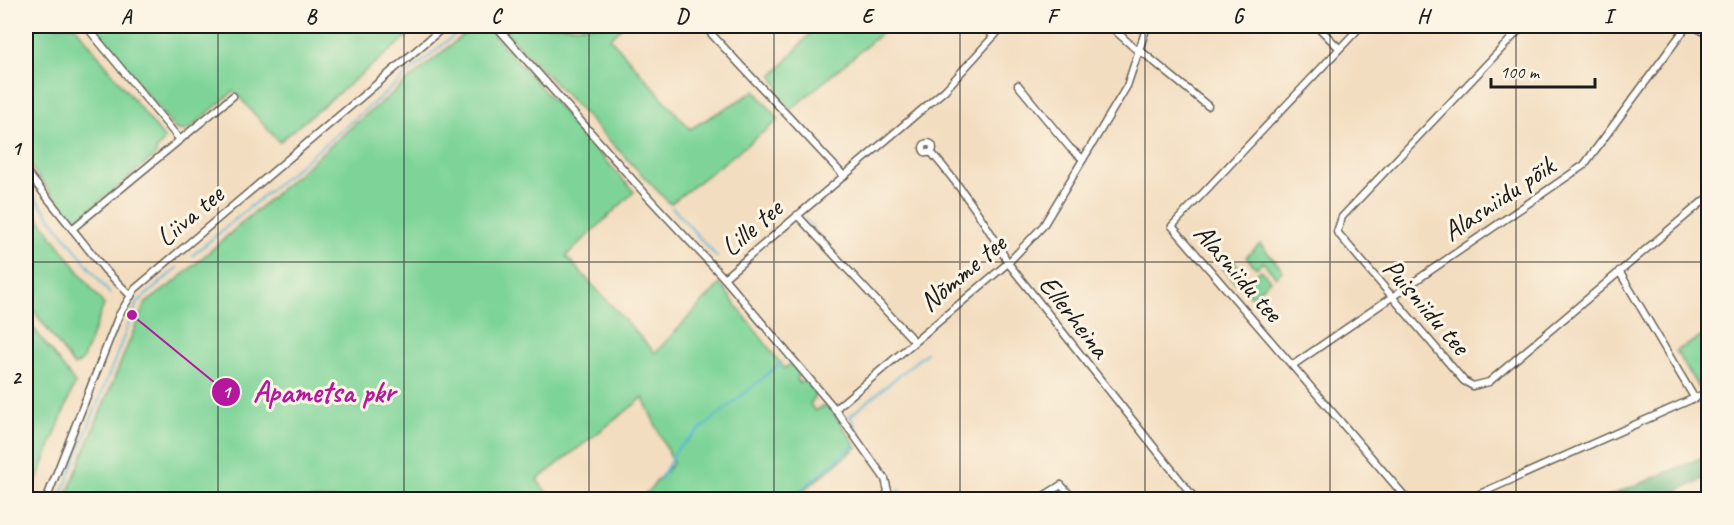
<svg xmlns="http://www.w3.org/2000/svg" width="1734" height="525" font-family="Caveat,sans-serif">
  <style>
    .green { fill: #7ed498; stroke: #4d785a; stroke-width: 1.5 }
    .forest { fill: #66b680; stroke: #41694e; stroke-width: 1.5 }
    .lines { fill: none; stroke-linecap: round; stroke-linejoin: round }
    .stream { stroke: #58b4d6; stroke-width: 2 }
    .minor-casing { stroke: #676055; stroke-width: 9 }
    .minor { stroke: #fff; stroke-width: 6 }
    .grid { fill: none; stroke: #1c1c1c; stroke-width: 1.5; stroke-opacity: 0.55 }
    .labels { text-anchor: middle; stroke-width: 6; stroke-linejoin: round; paint-order: stroke }
    .street-label { font-size: 28px; fill: #1c1c1c; stroke: #fcf5e5 }
    .leader { fill: none; stroke: #b5179e; stroke-width: 2 }
    .callout-dot { fill: #b5179e; stroke: #fcf5e5; stroke-width: 2 }
    .mark-label { font-size: 18px; text-anchor: middle; font-weight: bold; fill: #fff }
    .callout-label { font-size: 30px; text-anchor: middle; font-weight: bold; fill: #b5179e; stroke: #fcf5e5; stroke-width: 6; stroke-linejoin: round; paint-order: stroke }
    .neatline { fill: none; stroke: #1c1c1c; stroke-width: 2 }
    .grid-label { font-size: 20px; text-anchor: middle; font-weight: bold; fill: #1c1c1c }
  </style>
  <rect width="100%" height="100%" fill="#fcf5e5"/>
  <filter id="ink" filterUnits="userSpaceOnUse"><feTurbulence type="fractalNoise" baseFrequency=".0167" numOctaves="2"/><feDisplacementMap in="SourceGraphic" scale="12" xChannelSelector="R" yChannelSelector="G"/><feConvolveMatrix kernelMatrix="1 2 1 2 8 2 1 2 1" color-interpolation-filters="sRGB"/></filter>
  <filter id="wash" filterUnits="userSpaceOnUse"><feTurbulence type="fractalNoise" baseFrequency=".008" numOctaves="4" result="noise"/><feDisplacementMap in="SourceGraphic" scale="24" xChannelSelector="R" yChannelSelector="G"/><feGaussianBlur stdDeviation="1.35" result="paint"/><feColorMatrix in="noise" values="0 0 0 0 0 0 0 0 0 0 0 0 0 0 0 0 0 1.4 0 .05"/><feComposite in="paint" operator="in"/></filter>
  <g filter="url(#wash)">
    <rect width="100%" height="100%" fill="#f3ddc0"/>
    <g class="green">
      <path d="M26,26H75L165,139L156,151V155L74,222L26,161Z"/>
      <path d="M91,26H420L279,142L234,91L189,129L182,131L175,129Z"/>
      <path d="M474,26H486L634,192L566,256L655,353L720,284L784,368L791,364L800,373L797,379L799,383L806,380L815,391L814,399L810,404L815,411L823,406L830,408L857,447L793,499H641L673,463L643,398L537,480L552,499H65L140,315L146,303L177,280L355,124Z"/>
      <path d="M500,26H623L610,38L690,129L755,91L779,120L670,204Z"/>
      <path d="M713,26H890L789,111L773,94L779,87L772,77L817,26L718,30Z"/>
      <path d="M26,201L104,305L82,361L74,366L26,300Z"/>
      <path d="M1260,244L1283,270L1276,277L1263,262L1256,268L1246,257Z"/>
      <path d="M1232,259L1245,275L1235,282L1222,267Z"/>
      <path d="M1261,270L1270,280L1251,297L1242,287Z"/>
      <path d="M26,318L75,383L29,500L26,499Z"/>
      <path d="M1708,333V385L1699,389L1676,351Z"/>
    </g>
    <path class="forest" d="M1708,455V477L1660,499H1603Z"/>
    <g class="lines">
      <g class="stream">
        <path d="M26,186L110,294"/>
        <path d="M672,207L717,257"/>
        <path d="M805,220L814,228"/>
        <path d="M193,255L465,26"/>
        <path d="M660,480L677,449L782,362"/>
        <path d="M893,480L862,439L850,416L926,353"/>
        <path d="M62,494L137,303L177,268"/>
        <path d="M790,500L854,445"/>
        <path d="M892,500L900,489"/>
      </g>
    </g>
  </g>
  <g filter="url(#ink)">
    <g class="lines">
      <defs>
        <g id="minor">
          <path d="M86,26L180,140"/>
          <path d="M496,26L648,197L724,278L835,409"/>
          <path d="M704,26L844,176"/>
          <path d="M982,26L994,36"/>
          <path d="M1110,26L1140,53"/>
          <path d="M1317,26L1339,48"/>
          <path d="M1361,26L1172,226L1408,500"/>
          <path d="M1523,26L1342,217L1337,232L1464,381L1473,386L1489,382L1708,197"/>
          <path d="M1693,26L1708,34"/>
          <path d="M1141,51L1208,106"/>
          <path d="M1018,85L1070,148L1083,159"/>
          <circle cx="928" cy="148" r="5"/>
          <path d="M931,152C961,187 986,222 1008,263L1196,500"/>
          <path d="M26,171L105,270L131,296"/>
          <path d="M797,215L914,341"/>
          <path d="M72,229L233,96"/>
          <path d="M1619,271L1695,399"/>
          <path d="M724,278L945,90L1003,26"/>
          <path d="M1293,365L1584,165L1687,26"/>
          <path d="M46,500L119,315L135,289L445,26"/>
          <path d="M884,500L888,491L885,479L835,409L1008,263L1043,226L1127,86L1147,26"/>
          <path d="M1037,500L1061,485L1075,500"/>
          <path d="M1466,500L1708,392"/>
        </g>
      </defs>
      <use href="#minor" class="minor-casing"/>
      <use href="#minor" class="minor"/>
    </g>
  </g>
  <path class="grid" d="M218,26V500M404,26V500M589,26V500M774,26V500M960,26V500M1145,26V500M1330,26V500M1516,26V500M26,262H1708"/>
  <g class="labels">
    <g class="street-label">
      <text transform="translate(1498 198) rotate(-34)" y="10">Alasniidu põik</text>
      <text transform="translate(189 215) rotate(-40)" y="10">Liiva tee</text>
      <text transform="translate(751 227) rotate(-41)" y="10">Lille tee</text>
      <text transform="translate(962 272) rotate(-40)" y="10">Nõmme tee</text>
      <text transform="translate(1239 272) rotate(49)" y="10">Alasniidu tee</text>
      <text transform="translate(1427 306) rotate(49)" y="10">Puisniidu tee</text>
      <text transform="translate(1075 316) rotate(52)" y="10">Ellerheina</text>
    </g>
  </g>
  <path class="leader" d="M132 315L226 392"/>
  <g class="callout-dot">
    <circle cx="132" cy="315" r="6"/>
    <circle cx="226" cy="392" r="15"/>
  </g>
  <g class="mark-label">
    <text x="226" y="398">1</text>
  </g>
  <g class="callout-label">
    <text x="324" y="402">Apametsa pkr</text>
  </g>
  <rect width="1734" height="525" fill="none" stroke="#fcf5e5" stroke-width="66"/>
  <path d="M1491 78v9h104v-9" fill="none" stroke="#1c1c1c" stroke-width="3"/>
  <text x="1500" y="78" font-size="18" fill="#1c1c1c" stroke="#fcf5e5" stroke-width="4.5" paint-order="stroke">100 m</text>
  <rect x="33" y="33" width="1668" height="459" class="neatline"/>
  <g class="grid-label">
    <text x="126" y="23">A</text>
    <text x="311" y="23">B</text>
    <text x="496" y="23">C</text>
    <text x="682" y="23">D</text>
    <text x="867" y="23">E</text>
    <text x="1052" y="23">F</text>
    <text x="1238" y="23">G</text>
    <text x="1423" y="23">H</text>
    <text x="1608" y="23">I</text>
    <text x="16" y="155">1</text>
    <text x="16" y="384">2</text>
  </g>
</svg>
